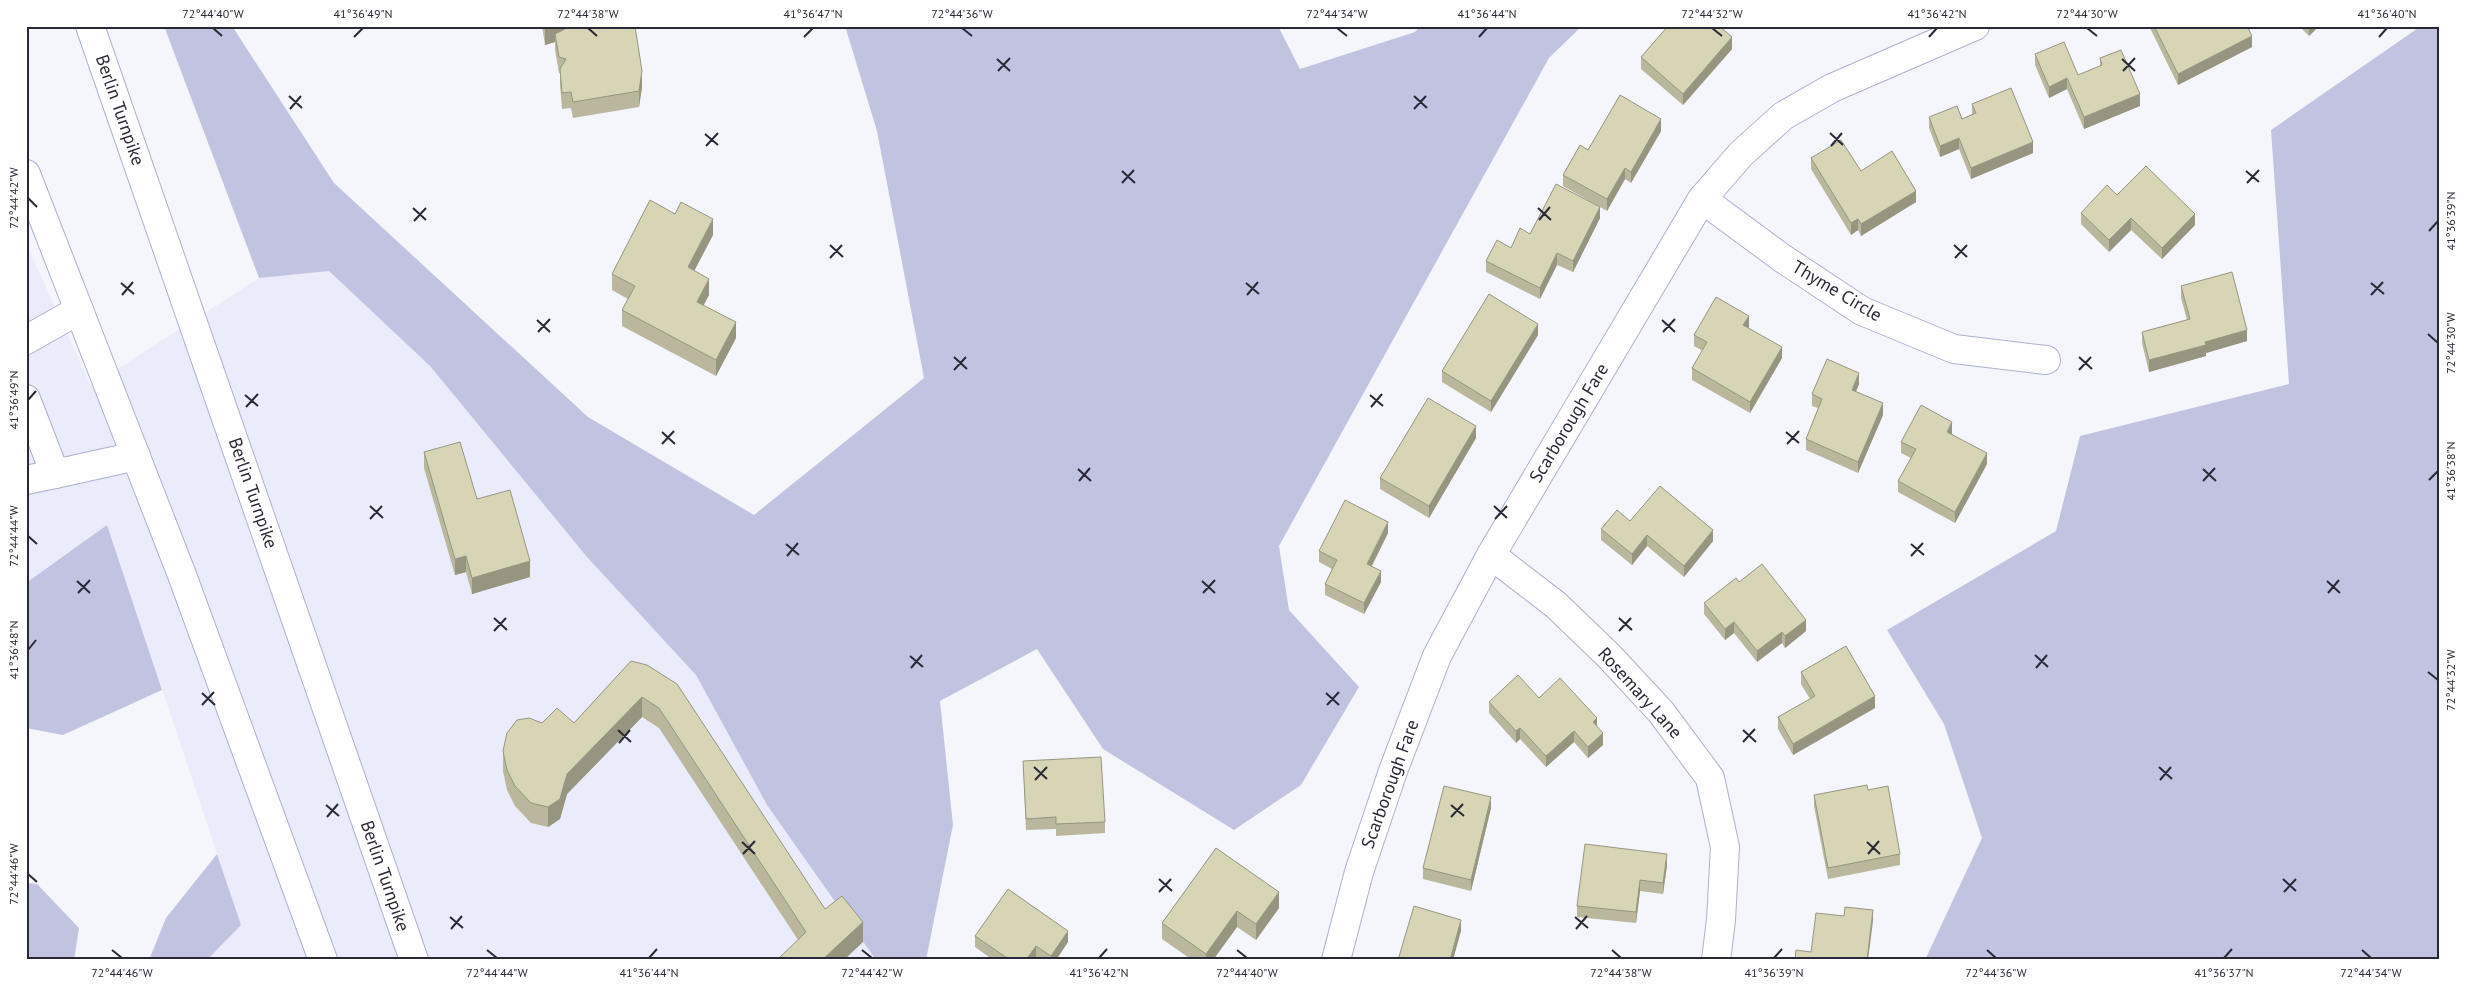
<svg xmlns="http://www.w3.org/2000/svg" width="2465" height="986" font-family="'PT Sans',sans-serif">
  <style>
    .built { fill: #eaecfc }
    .forest { fill: #c1c4e1 }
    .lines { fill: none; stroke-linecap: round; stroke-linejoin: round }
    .minor-casing { stroke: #acb0ce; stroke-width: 30 }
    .highway-casing { stroke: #acb0ce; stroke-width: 30 }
    .minor { stroke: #fff; stroke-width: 28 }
    .highway { stroke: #fff; stroke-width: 28 }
    .wall { fill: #bab79d }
    .shaded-wall { fill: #979580 }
    .building { fill: #d8d5b7; stroke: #979580 }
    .ticks { fill: none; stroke: #282935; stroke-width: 2 }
    .labels { text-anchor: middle; stroke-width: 4.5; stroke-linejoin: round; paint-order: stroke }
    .street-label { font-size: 18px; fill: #282935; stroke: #fff }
    .neatline { fill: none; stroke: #282935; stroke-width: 2 }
    .ticks-label { font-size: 12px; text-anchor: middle; fill: #282935 }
  </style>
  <rect width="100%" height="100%" fill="#f5f6fc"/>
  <path class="built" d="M26,243L91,386L259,278L329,271L430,366L587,557L696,675L767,805L876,960H207L241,925L107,525L26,583Z"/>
  <g class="forest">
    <path d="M164,26H232L334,183L588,417L754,515L924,378L877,131L845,26H1278L1300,69L1415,32L1420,26H1582L1549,58L1279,546L1289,610L1359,687L1301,785L1234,830L1103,749L1037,649L940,701L953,825L926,960H876L767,805L696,675L587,557L430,366L329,271L259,278Z"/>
    <path d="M2421,26H2439V960H1925L1982,838L1944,724L1887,630L2056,531L2080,436L2289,384L2271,130Z"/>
    <path d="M107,525L162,690L63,735L26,728V583Z"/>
    <path d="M217,854L241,925L207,960H149L166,918Z"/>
    <path d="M26,883L37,884L79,928L74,960H26Z"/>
  </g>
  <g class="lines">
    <defs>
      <g id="minor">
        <path d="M1702,199L1782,258L1862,311L1954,349L2046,360"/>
        <path d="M26,340L79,310"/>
        <path d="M26,399L55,474L136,456"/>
        <path d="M26,480L55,474"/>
        <path d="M1491,555L1556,605L1609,656L1661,712L1710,778L1725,847L1721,920L1716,960"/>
        <path d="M1336,960L1359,872L1393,771L1437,656L1491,555L1702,199L1741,154L1783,116L1832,88L1975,26"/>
      </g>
      <g id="highway">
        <path d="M90,26L414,960"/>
        <path d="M26,174L182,575L323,960"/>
      </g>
    </defs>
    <use href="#minor" class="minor-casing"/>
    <use href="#highway" class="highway-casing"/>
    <use href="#minor" class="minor"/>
    <use href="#highway" class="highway"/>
  </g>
  <g class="wall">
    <path d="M542,26H635L642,87L639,107L573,118L571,108L562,109L560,85V73H559L555,50V42L545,45Z"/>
    <path d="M2149,26H2247L2252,47L2178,85Z"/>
    <path d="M2299,26H2319L2309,36Z"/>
    <path d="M1732,49L1683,105L1641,69V57Z"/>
    <path d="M2035,54L2078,75L2100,66V58L2140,106L2084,129L2067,89L2049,98L2035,65Z"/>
    <path d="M1972,104L2033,153L1971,179L1959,149L1940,157L1929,128V117L1962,119L1972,114Z"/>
    <path d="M1661,131L1631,183L1625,179L1607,211L1600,207V218L1573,272L1557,265L1540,299L1486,272V261L1511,248L1530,234L1600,207L1563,186V175L1588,150Z"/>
    <path d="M1811,158L1861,171L1916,202L1861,236L1858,230L1851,235L1811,169Z"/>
    <path d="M2117,195L2195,225L2162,259L2131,230L2109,252L2081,224V213Z"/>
    <path d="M713,235L694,270L709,295L703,305L736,338L716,376L622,326V310L628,299L612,290V274Z"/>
    <path d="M2181,286L2247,341L2206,353V356L2149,372L2142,343V332L2187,320L2181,298Z"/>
    <path d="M1749,327L1748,328L1782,358L1750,413L1692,380V368L1703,351L1694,346V335Z"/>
    <path d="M1538,335L1491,412L1442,382V371Z"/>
    <path d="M1859,384L1856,392L1883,415L1858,473L1806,450V439L1818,408L1812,406V394Z"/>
    <path d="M1952,433V434L1987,464L1955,523L1898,492V481L1911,458L1901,453V442Z"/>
    <path d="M1476,438L1429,518L1380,489V478Z"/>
    <path d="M424,452L477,499L530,577L472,594L466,572L455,575L424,468Z"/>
    <path d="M1630,521L1713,541L1684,577L1647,546L1632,565L1601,540V529Z"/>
    <path d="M1388,533L1372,566L1381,582L1364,614L1325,595V584L1332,569L1319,562V551Z"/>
    <path d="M1739,582L1806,631L1785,648L1782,643L1757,662L1734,633L1725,640L1704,614V603Z"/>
    <path d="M631,661L825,909L863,942L798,940L659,728L642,717L567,794L560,819L548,827L531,823L515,806L507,790L503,771V751L542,723H574Z"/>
    <path d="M1801,672L1875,708L1793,755L1778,729V717L1810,699L1801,684Z"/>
    <path d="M1539,698L1597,727L1603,745L1588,758L1574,742L1546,767L1520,739L1516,743L1489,713V702Z"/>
    <path d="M1023,761L1105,822V833L1056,836V829L1026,830Z"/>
    <path d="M1868,790L1900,854V865L1828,879L1814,806V795Z"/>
    <path d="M1491,808L1471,891L1423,879V868Z"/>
    <path d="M1216,848L1279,908L1256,940L1237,927L1213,960H1192L1162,939V923Z"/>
    <path d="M1667,865L1663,894L1640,891L1636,923L1577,917V906Z"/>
    <path d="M975,936L1068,942L1056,960H1041L1036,957L1034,960H993L975,947Z"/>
  </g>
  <g class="shaded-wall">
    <path d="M555,26H564V40L555,34V42L545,45V29Z"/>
    <path d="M2309,26H2319L2309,36Z"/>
    <path d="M2252,36V47L2178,85V74Z"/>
    <path d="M1732,37V49L1683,105V94Z"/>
    <path d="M642,71V87L639,107V91Z"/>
    <path d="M2067,78V89L2049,98V87Z"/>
    <path d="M2140,94V106L2084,129V117Z"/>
    <path d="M1661,119V131L1631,183V172Z"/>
    <path d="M1959,138V149L1940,157V146Z"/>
    <path d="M2033,142V153L1971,179V168Z"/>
    <path d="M1625,168V179L1607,211V199Z"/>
    <path d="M1916,191V202L1861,236V224Z"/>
    <path d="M1600,207V218L1573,272V261Z"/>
    <path d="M2195,214V225L2162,259V248Z"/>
    <path d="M2131,218V230L2109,252V240Z"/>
    <path d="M713,219V235L688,283V267Z"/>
    <path d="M1858,219V230L1851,235V223Z"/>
    <path d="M1557,253V265L1540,299V288Z"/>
    <path d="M709,279V295L697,318V302Z"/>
    <path d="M1749,316V327L1743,336V325Z"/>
    <path d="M736,322V338L716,376V360Z"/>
    <path d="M1538,324V335L1491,412V401Z"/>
    <path d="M2247,330V341L2206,353V356L2149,372V360L2205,342Z"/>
    <path d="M1782,347V358L1750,413V402Z"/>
    <path d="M1859,373V384L1852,401V390Z"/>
    <path d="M1883,403V415L1858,473V462Z"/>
    <path d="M1952,422V433L1947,443V432Z"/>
    <path d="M1476,426V438L1429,518V506Z"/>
    <path d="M1987,453V464L1955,523V512Z"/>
    <path d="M1388,522V533L1367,575V564Z"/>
    <path d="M1713,530V541L1684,577V566Z"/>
    <path d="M1647,535V546L1632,565V554Z"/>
    <path d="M466,556V572L455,575V559Z"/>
    <path d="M530,561V577L472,594V578Z"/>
    <path d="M1381,571V582L1364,614V603Z"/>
    <path d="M1806,620V631L1785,648V636Z"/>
    <path d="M1734,622V633L1725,640V629Z"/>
    <path d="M1782,632V643L1757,662V651Z"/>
    <path d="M1875,696V708L1793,755V744Z"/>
    <path d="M642,697V717L567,794L560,819L548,827V807L567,774Z"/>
    <path d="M1597,718V730L1593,722Z"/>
    <path d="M1520,728V739L1516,743V731Z"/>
    <path d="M1574,731V742L1546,767V756Z"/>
    <path d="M1603,733V745L1588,758V747Z"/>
    <path d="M1491,797V808L1471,891V880Z"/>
    <path d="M1667,854V865L1663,894V883Z"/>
    <path d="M1640,880V891L1636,923V912Z"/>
    <path d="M1279,892V908L1256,940V924Z"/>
    <path d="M1873,910V921L1868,960H1867Z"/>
    <path d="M1237,911V927L1213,960H1206V954Z"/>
    <path d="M1461,920V931L1453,960H1450Z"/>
    <path d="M863,922V942L844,960H822Z"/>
    <path d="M1068,931V942L1056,960H1051V956Z"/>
    <path d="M1036,946V957L1034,960H1026Z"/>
  </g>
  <g class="building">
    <path d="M544,26H555L545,29Z"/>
    <path d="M564,26H635L642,71L639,91L573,102L571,92L562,93L560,69L566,59L559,57L555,34L565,29Z"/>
    <path d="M1668,26H1719L1732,37L1683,94L1641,57Z"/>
    <path d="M2154,26H2247L2252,36L2178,74Z"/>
    <path d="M2064,42L2078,75L2102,65L2100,58L2121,50L2140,94L2084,117L2067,78L2049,87L2035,54Z"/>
    <path d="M2011,88L2033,142L1971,168L1959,138L1940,146L1929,117L1957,106L1962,119L1976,113L1972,104Z"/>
    <path d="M1620,95L1661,119L1631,172L1625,168L1607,199L1563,175L1580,145L1588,150Z"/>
    <path d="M1841,140L1861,171L1892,151L1916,191L1861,224L1858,219L1851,223L1811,158Z"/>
    <path d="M2146,166L2195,214L2162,248L2131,218L2109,240L2081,213L2107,185L2117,195Z"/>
    <path d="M1556,184L1600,207L1573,261L1557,253L1540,288L1486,261L1497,240L1511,248L1520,228L1530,234Z"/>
    <path d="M650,200L675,214L681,202L713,219L688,267L709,279L697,302L736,322L716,360L622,310L635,286L612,274Z"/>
    <path d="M2232,272L2247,330L2205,342L2206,345L2149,360L2142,332L2190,319L2181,286Z"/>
    <path d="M1489,294L1538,324L1491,401L1442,371Z"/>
    <path d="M1716,297L1749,316L1743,325L1782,347L1750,402L1692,368L1707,342L1694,335Z"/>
    <path d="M1827,359L1859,373L1852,390L1883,403L1858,462L1806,439L1822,399L1812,394Z"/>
    <path d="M1428,398L1476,426L1429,506L1380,478Z"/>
    <path d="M1921,405L1952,422L1947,432L1987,453L1955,512L1898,481L1916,449L1901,442Z"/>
    <path d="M460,442L477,499L510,490L530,561L472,578L466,556L455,559L424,452Z"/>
    <path d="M1660,486L1713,530L1684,566L1647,535L1632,554L1601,529L1617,510L1630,521Z"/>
    <path d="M1345,500L1388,522L1367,564L1381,571L1364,603L1325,584L1337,560L1319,551Z"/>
    <path d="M1762,564L1806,620L1785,636L1782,632L1757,651L1734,622L1725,629L1704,603L1736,578L1739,582Z"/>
    <path d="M1846,646L1875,696L1793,744L1778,717L1815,696L1801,672Z"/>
    <path d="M631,661L647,665L677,684L825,909L842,896L863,922L822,960H777L806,932L659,708L642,697L567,774L560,799L548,807L531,803L515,786L507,770L503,751L507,733L517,720L529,718L542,723L557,708L574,723Z"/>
    <path d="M1518,675L1539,698L1560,678L1597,718L1593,722L1603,733L1588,747L1574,731L1546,756L1520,728L1516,731L1489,702Z"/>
    <path d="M1101,757L1105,822L1056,824V817L1026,819L1023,761Z"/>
    <path d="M1867,785L1868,790L1888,786L1900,854L1828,868L1814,795Z"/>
    <path d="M1444,786L1491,797L1471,880L1423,868Z"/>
    <path d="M1585,844L1667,854L1663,883L1640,880L1636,912L1577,906Z"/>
    <path d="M1216,848L1279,892L1256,924L1237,911L1206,954L1162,923Z"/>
    <path d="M1008,889L1068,931L1051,956L1036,946L1026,960H1010L975,936Z"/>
    <path d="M1414,906L1461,920L1450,960H1398Z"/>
    <path d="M1845,907L1873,910L1867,960H1795L1796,950L1811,952L1816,913L1844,916Z"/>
  </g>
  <path class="ticks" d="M213,28L222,36M588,28L597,36M962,28L972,36M1337,28L1347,36M1712,28L1722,36M2087,28L2097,36M354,37L363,28M804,37L813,28M1479,37L1487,28M1929,37L1937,28M2379,37L2387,28M997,59L1010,71M2122,59L2135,71M998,71L1010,58M2123,71L2135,58M289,96L302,108M1414,96L1427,108M290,109L301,96M1414,109L1426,96M1830,133L1843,145M705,134L718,145M706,146L718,133M1831,146L1842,133M1122,171L1135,183M2246,171L2259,182M1122,183L1134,170M2247,183L2259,170M28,198L37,207M413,208L426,220M1538,208L1551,220M1539,220L1550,207M414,221L426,208M2429,231L2438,221M830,245L843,257M1954,245L1967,257M830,258L842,245M1955,258L1967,245M121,283L134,294M1246,283L1259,294M2371,283L2384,294M122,295L133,282M1247,295L1258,282M2371,295L2383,282M537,320L550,332M1662,320L1675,332M538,332L550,319M1663,332L1675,319M2428,334L2438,343M954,357L967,369M2079,357L2092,369M954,370L966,357M2079,370L2091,357M245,395L258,406M1370,395L1383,406M28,400L36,391M246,407L258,394M1371,407L1382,394M662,432L675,444M1786,432L1799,443M662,444L674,431M1787,444L1799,431M1078,469L1091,481M2203,469L2216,481M2429,480L2438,471M1079,481L1090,468M2203,481L2215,468M370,506L383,518M1494,506L1507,518M370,519L382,506M1495,519L1507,506M28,536L37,544M786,544L799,555M1911,544L1924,555M787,556L798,543M1911,556L1923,543M77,581L90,593M1202,581L1215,593M2327,581L2340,593M78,593L90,580M1203,593L1215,580M2328,593L2339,580M494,618L507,630M1619,618L1632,630M494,631L506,618M1619,631L1631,618M28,650L36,640M2035,655L2048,667M910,656L923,667M911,668L922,655M2036,668L2047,655M2428,672L2438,680M202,693L215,705M1326,693L1339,705M202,705L214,692M1327,705L1339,692M618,730L631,742M1743,730L1756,742M1743,742L1755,729M619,743L630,730M1034,767L1047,779M2159,767L2172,779M1035,780L1047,767M2160,780L2171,767M326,805L339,816M1451,805L1464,816M327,817L338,804M1451,817L1463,804M742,842L755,854M1867,842L1880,854M743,854L755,841M1868,854L1879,841M28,874L37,882M1159,879L1172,891M2283,879L2296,891M1159,892L1171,879M2284,892L2296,879M450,917L463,928M1575,917L1588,928M451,929L462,916M1576,929L1587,916M112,950L122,958M487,950L497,958M862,950L872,958M1237,950L1247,958M1612,950L1621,958M1987,950L1996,958M2362,950L2371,958M649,958L657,949M1099,958L1107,949M1774,958L1782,949M2224,958L2232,949"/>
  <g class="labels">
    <g class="street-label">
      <text transform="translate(120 110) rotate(71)" y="6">Berlin Turnpike</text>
      <text transform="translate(1837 291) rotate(31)" y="6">Thyme Circle</text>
      <text transform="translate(1569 423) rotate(-59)" y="6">Scarborough Fare</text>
      <text transform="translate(253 493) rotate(71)" y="6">Berlin Turnpike</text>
      <text transform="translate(1640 693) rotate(48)" y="6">Rosemary Lane</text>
      <text transform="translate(1390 784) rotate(-70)" y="6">Scarborough Fare</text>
      <text transform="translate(385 876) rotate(71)" y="6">Berlin Turnpike</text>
    </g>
  </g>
  <rect width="2465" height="986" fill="none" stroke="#ffffff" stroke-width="55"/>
  <rect x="28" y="28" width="2410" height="930" class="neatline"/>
  <g class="ticks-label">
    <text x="213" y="18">72°44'40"W</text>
    <text x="363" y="18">41°36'49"N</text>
    <text x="588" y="18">72°44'38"W</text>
    <text x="813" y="18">41°36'47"N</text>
    <text x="962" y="18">72°44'36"W</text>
    <text x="1337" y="18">72°44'34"W</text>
    <text x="1487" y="18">41°36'44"N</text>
    <text x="1712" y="18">72°44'32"W</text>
    <text x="1937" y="18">41°36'42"N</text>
    <text x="2087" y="18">72°44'30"W</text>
    <text x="2387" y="18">41°36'40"N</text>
    <text transform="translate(14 198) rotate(-90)" y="4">72°44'42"W</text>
    <text transform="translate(2451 221) rotate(-90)" y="4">41°36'39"N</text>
    <text transform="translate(2451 343) rotate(-90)" y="4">72°44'30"W</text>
    <text transform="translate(14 400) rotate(-90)" y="4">41°36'49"N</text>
    <text transform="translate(2451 471) rotate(-90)" y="4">41°36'38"N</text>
    <text transform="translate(14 536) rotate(-90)" y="4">72°44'44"W</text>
    <text transform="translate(14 650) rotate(-90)" y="4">41°36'48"N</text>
    <text transform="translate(2451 680) rotate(-90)" y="4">72°44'32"W</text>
    <text transform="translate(14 874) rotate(-90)" y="4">72°44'46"W</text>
    <text x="122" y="977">72°44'46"W</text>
    <text x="497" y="977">72°44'44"W</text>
    <text x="649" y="977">41°36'44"N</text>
    <text x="872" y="977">72°44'42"W</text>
    <text x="1099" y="977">41°36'42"N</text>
    <text x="1247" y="977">72°44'40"W</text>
    <text x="1621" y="977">72°44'38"W</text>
    <text x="1774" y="977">41°36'39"N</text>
    <text x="1996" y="977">72°44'36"W</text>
    <text x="2224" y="977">41°36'37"N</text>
    <text x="2371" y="977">72°44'34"W</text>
  </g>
</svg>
